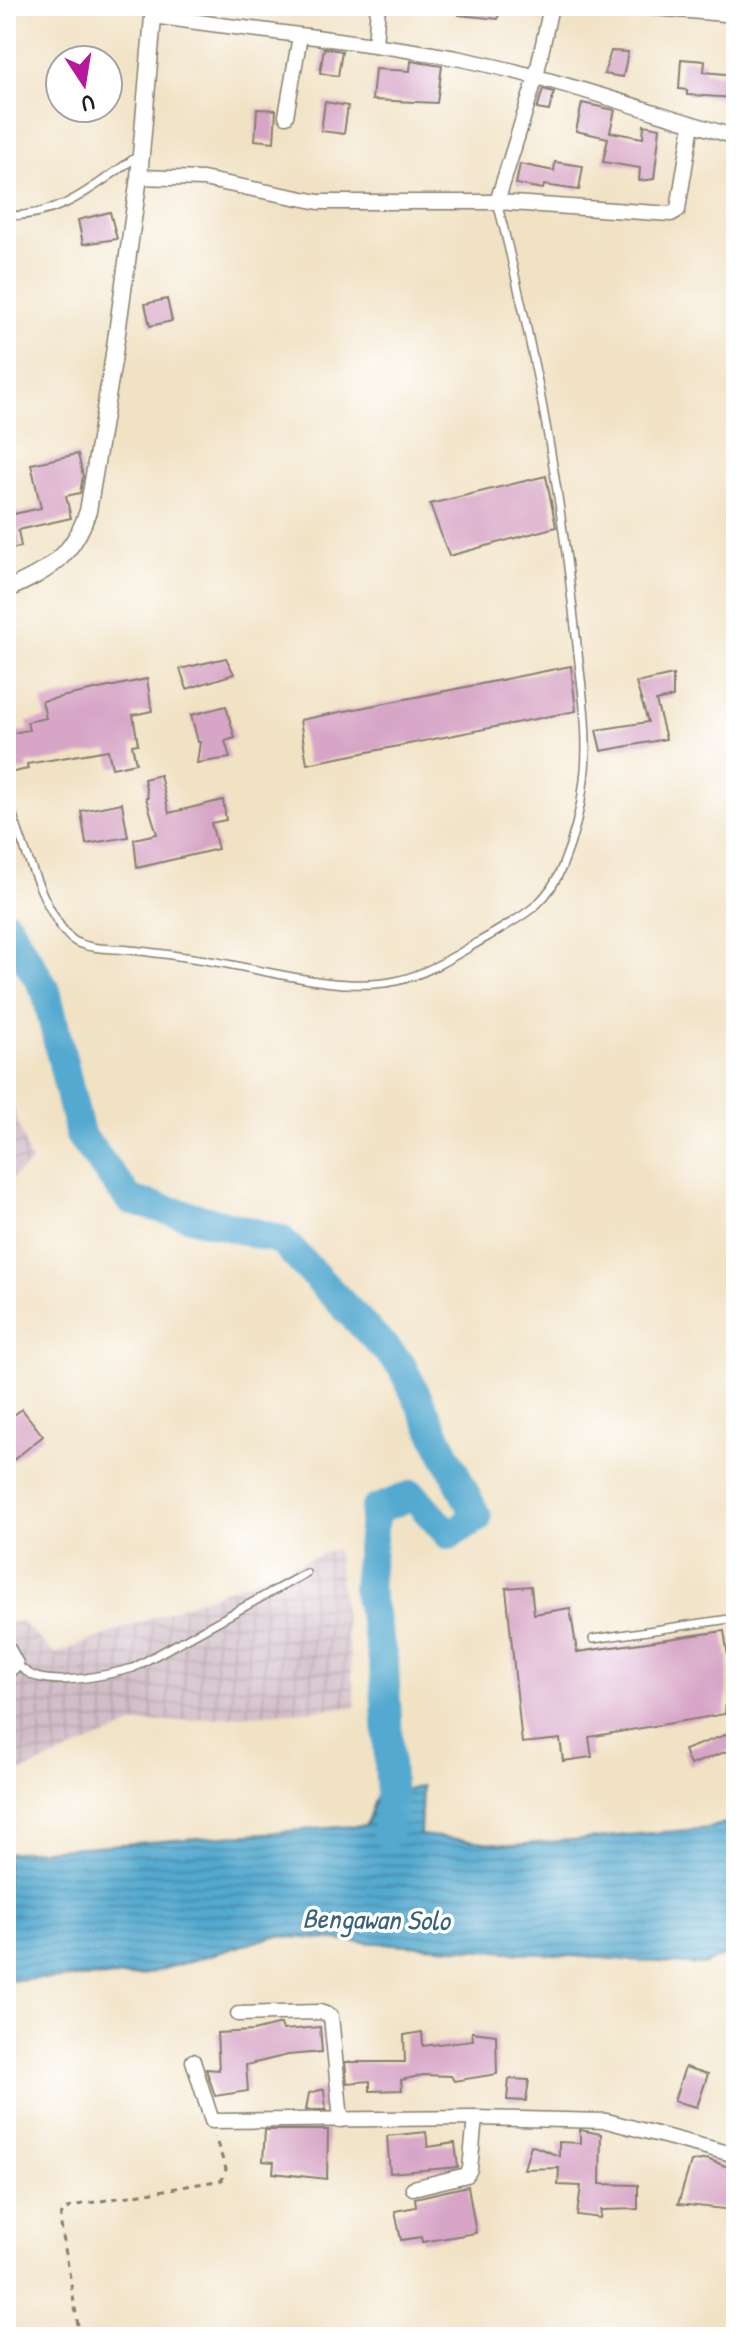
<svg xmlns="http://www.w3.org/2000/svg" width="742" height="2343" font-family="'Patrick Hand',sans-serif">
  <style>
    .industrial { fill: url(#industrial-grid) }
    .water { fill: url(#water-rules); stroke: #386276; stroke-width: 2 }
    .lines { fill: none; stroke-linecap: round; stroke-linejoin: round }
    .river { stroke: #53a9cf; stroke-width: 30 }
    .building { fill: #d7a5c6 }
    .service-casing { stroke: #867f70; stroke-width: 10 }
    .minor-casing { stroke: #867f70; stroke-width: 17 }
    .tertiary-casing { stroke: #867f70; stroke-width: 19 }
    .path { stroke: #867f70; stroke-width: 3; stroke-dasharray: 6 6; stroke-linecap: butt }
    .service { stroke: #fff; stroke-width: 7 }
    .minor { stroke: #fff; stroke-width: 14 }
    .tertiary { stroke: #fff; stroke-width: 16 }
    .labels { text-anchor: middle; stroke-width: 7; stroke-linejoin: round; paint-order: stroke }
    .water-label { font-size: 28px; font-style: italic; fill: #386276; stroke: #fff }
  </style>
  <defs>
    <pattern id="industrial-grid" width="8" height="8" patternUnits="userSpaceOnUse" patternTransform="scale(2)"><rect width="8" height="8" fill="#d2bdc7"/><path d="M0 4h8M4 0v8" fill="none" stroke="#b4a2aa"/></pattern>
    <pattern id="water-rules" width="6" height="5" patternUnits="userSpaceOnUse" patternTransform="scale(2)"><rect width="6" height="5" fill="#53a9cf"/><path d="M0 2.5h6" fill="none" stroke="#4489a7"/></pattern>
  </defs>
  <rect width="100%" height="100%" fill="#fff"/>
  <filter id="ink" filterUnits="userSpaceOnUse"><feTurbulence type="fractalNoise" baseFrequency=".0125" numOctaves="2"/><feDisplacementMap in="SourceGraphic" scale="16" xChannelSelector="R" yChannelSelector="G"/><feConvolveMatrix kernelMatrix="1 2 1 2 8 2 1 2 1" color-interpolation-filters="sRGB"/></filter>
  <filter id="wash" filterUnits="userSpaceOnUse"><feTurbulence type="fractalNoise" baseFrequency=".006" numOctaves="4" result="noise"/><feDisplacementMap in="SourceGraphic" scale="32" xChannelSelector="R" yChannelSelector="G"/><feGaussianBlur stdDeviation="1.8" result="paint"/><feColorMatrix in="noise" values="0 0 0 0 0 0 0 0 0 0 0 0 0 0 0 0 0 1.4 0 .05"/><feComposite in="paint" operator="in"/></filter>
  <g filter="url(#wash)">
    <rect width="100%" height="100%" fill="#f1e2c4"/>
    <g class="industrial">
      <path d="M6,1084L31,1163L6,1182Z"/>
      <path d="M336,1549L356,1707L135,1724L6,1778V1624L20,1621L55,1654Z"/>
    </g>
    <path class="water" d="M422,1786L420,1835L513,1845L710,1828L736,1819V1950L703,1965L275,1936L140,1976L6,1980V1853L366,1825L376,1797Z"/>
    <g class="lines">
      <path class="river" d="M6,924L46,991L80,1135L130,1200L281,1240L401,1365L477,1518L449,1535L413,1495L375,1510L367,1587L384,1664L391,1801L387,1833"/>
    </g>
    <g id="blocks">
      <g class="building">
        <path d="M459,6H500L498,19L459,15Z"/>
        <path d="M324,48L342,51L338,76L320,73Z"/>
        <path d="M611,51L628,52L623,77L604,74Z"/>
        <path d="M681,59L705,61L704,72L736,75V98L687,95V90L679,89Z"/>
        <path d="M411,61L442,66L437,103L372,100L375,69L410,71Z"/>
        <path d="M543,89L554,92L549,111L537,109Z"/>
        <path d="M325,102L348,106L344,134L321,131Z"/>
        <path d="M582,103L615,110L610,132L643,138L644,125L660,128L654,179L639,181L640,168L603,162L608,138L576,131Z"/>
        <path d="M257,109L276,110L274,142L255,140Z"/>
        <path d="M555,162L583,166L579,190L544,185L543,189L516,184L520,164L554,171Z"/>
        <path d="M110,212L117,239L83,244L78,220Z"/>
        <path d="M167,299L172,321L150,326L145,304Z"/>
        <path d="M78,454L83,476L80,493L66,496L71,518L18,530L21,547L6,550V504L12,503L14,514L41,508L31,464Z"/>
        <path d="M546,476L556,527L449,556L430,504Z"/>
        <path d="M226,658L234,674L187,689L180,669Z"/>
        <path d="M571,666L576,711L307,764L300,720Z"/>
        <path d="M673,675V697L656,701L666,739L601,751L596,730L648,722L636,683Z"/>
        <path d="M147,679L152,711L133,715L138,744L132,745L136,763L112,768L108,750L27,764L28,769L9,773L6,734L29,730L27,722L46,718L42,701Z"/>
        <path d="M226,706L235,738L225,741L230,758L197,763L200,742H198L191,715Z"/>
        <path d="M160,775L169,813L223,800L226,820L211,823L218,849L137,868L134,839L157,834L146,798H148L144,779Z"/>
        <path d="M122,803L128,837L86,844L81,811Z"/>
        <path d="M22,1409L43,1436L6,1466V1421Z"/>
        <path d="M531,1586L534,1614L570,1608L577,1652L724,1631L729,1663L725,1714L589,1737L592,1757L563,1761L560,1739L522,1743L506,1588Z"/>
        <path d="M736,1731V1748L690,1765L684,1750Z"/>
        <path d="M281,2024L283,2030L320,2027L322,2052L288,2055L246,2065L248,2091L215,2096L206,2069L219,2070L217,2033L253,2031Z"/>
        <path d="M422,2032L423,2046L473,2040L472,2032L496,2035L497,2074L454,2081L451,2076L423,2075L401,2080L402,2090L370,2091V2081L347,2083L345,2062H405L404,2035Z"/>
        <path d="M685,2067L708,2074L697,2107L674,2101Z"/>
        <path d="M509,2079L529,2080L526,2101L507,2100Z"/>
        <path d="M324,2089L326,2110H306L309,2093Z"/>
        <path d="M265,2130H328L327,2179L273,2173L274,2162L263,2161Z"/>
        <path d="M580,2130L601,2134L600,2184L638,2185V2209L601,2210L600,2218L577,2215L581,2186L558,2185L559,2168L524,2169L531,2145L559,2156V2142L580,2143Z"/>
        <path d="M426,2132L428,2147L455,2143L458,2167L390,2173L387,2136Z"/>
        <path d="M707,2159L736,2170V2198L733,2210L678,2204L691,2162Z"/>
        <path d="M468,2186L476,2233L422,2242L421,2237L401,2240L395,2211L416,2207L415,2198Z"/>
      </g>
    </g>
  </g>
  <g filter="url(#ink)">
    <use href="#blocks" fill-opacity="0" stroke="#867f70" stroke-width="2"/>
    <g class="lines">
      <defs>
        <g id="service">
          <path d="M6,216C64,216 92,187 138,156"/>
          <path d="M6,794C17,827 47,926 76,942C92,950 113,948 130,950C151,952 171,955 192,958C253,966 336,994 396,981C429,974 460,952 489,936C523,915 546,906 562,867C573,840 581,809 584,780C590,733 581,683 576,636C561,490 534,344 497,202"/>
          <path d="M593,1639L736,1618"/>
          <path d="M16,1664C22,1669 29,1675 37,1677C64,1685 107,1675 133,1668L306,1573"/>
          <path d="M732,1685L736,1658"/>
        </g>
        <g id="minor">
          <path d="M631,6L736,15"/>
          <path d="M154,16C256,31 359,40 461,59C554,78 645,110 736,137"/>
          <path d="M375,45L378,6"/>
          <path d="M286,116L300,36"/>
          <path d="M139,177L203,179L319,202H497L671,214L678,210L679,203L692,124"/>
          <path d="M497,202L536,77L551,6"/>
          <path d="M6,1645L16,1664L6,1672"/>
          <path d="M238,2014L320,2012L331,2016L341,2120"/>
          <path d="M193,2061L212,2121L475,2118L607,2121L736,2155"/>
          <path d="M413,2188L467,2175L470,2169L475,2118"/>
        </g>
        <path id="tertiary" d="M6,590C49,570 72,558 88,511L113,361L139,177L154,6"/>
      </defs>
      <use href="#service" class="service-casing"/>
      <use href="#minor" class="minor-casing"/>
      <use href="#tertiary" class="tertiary-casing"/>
      <path class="path" d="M80,2337L60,2219L63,2211L72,2206L222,2180L226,2169L215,2137"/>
      <use href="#service" class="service"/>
      <use href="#minor" class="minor"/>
      <use href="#tertiary" class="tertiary"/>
    </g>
  </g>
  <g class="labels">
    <g class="water-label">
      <text transform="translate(376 1919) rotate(1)" y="10">Bengawan Solo</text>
    </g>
  </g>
  <rect width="742" height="2343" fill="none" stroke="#fff" stroke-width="32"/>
  <g transform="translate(84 84) rotate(168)"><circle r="38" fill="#ffffff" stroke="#a4a4a4" stroke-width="2"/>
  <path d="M0-6L14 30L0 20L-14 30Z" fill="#b5179e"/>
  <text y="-12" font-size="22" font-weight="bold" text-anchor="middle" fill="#1c1c1c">U</text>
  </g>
</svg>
